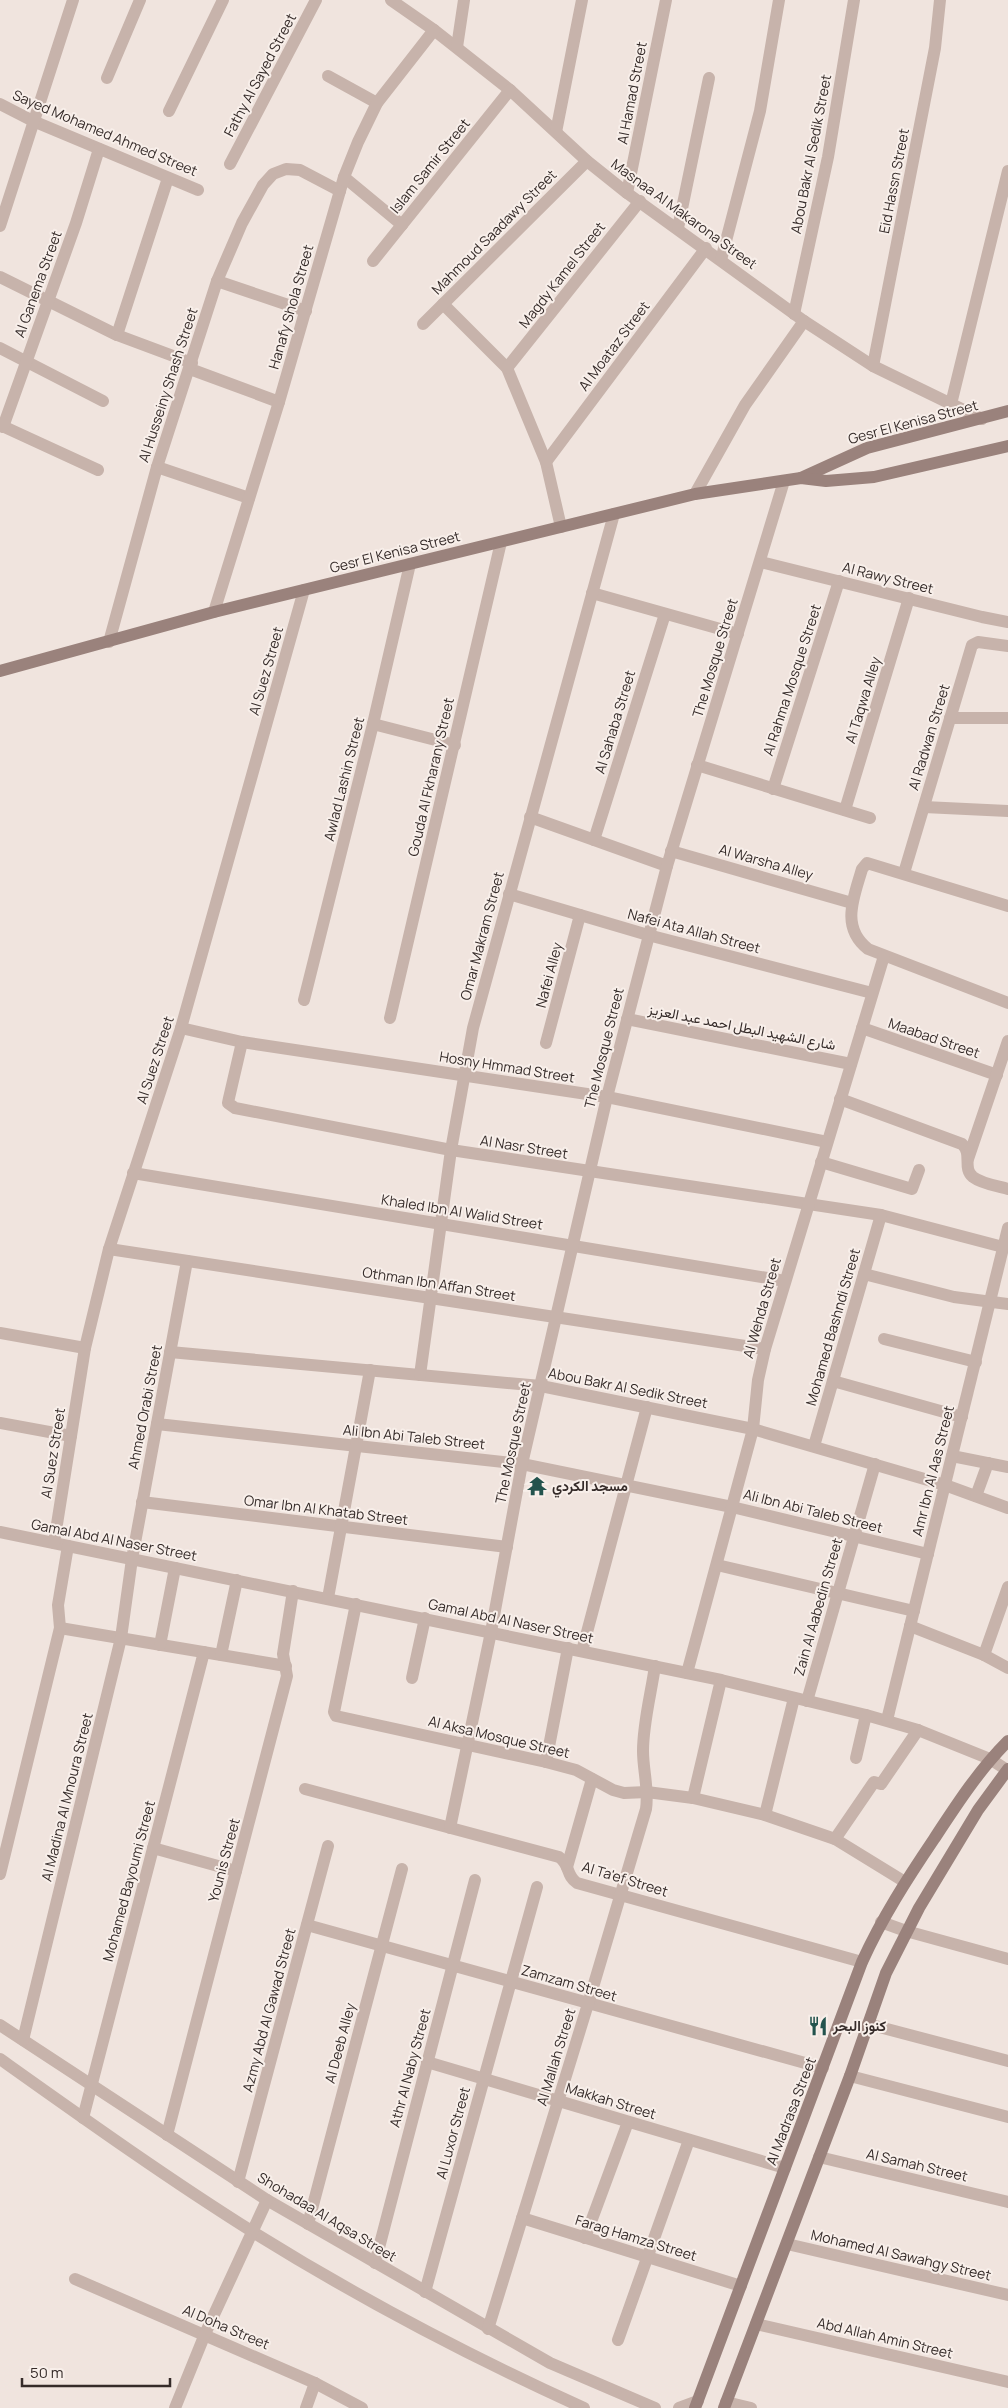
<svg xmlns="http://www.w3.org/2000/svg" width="1008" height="2408" font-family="Manrope,Vazirmatn,sans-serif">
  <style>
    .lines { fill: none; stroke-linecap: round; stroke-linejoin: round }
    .minor { stroke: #c7b3ab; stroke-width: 12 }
    .secondary { stroke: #9a827c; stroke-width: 12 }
    .labels { text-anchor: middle; stroke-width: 4; stroke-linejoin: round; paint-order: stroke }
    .street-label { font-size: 14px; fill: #352b29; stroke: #f8efea }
    .poi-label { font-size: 14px; font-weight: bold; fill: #352b29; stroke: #f8efea; text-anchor: start }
  </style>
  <rect width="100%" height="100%" fill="#f0e4de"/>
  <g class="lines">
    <g class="minor">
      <path d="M391,0L434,30L510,90L587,161L627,193L804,321L873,366L982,419"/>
      <path d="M457,47L464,0"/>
      <path d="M328,76L377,103"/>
      <path d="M107,78L140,0"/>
      <path d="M0,104L33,121L198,190"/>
      <path d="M169,111L223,0"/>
      <path d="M556,132L582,0"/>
      <path d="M230,164L316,0"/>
      <path d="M344,177L402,225"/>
      <path d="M627,193L666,0"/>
      <path d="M0,226L73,0"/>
      <path d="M678,228L709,78"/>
      <path d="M721,260L760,111L779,0"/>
      <path d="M373,261L510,90"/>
      <path d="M0,277L117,335L192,363"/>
      <path d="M217,281L306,311"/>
      <path d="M443,304L507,368L546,462L561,527"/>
      <path d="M794,314L828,157L854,0"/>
      <path d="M423,324L587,161"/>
      <path d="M117,335L168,178"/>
      <path d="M0,348L103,401"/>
      <path d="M873,366L935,48L940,0"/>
      <path d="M507,368L640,201"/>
      <path d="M190,369L279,402"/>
      <path d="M951,404L1008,171"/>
      <path d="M0,425L98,470"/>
      <path d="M3,427L76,223L99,149"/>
      <path d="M546,462L706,248"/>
      <path d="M157,467L249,498"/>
      <path d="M695,494L745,405L804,321"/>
      <path d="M761,562L982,617L1008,622"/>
      <path d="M592,593L738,634"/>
      <path d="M214,612L279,402L344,177L358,142L377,103L434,30"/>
      <path d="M109,642L157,467L217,281L242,223L263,185L273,174L286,169L300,170L340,191"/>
      <path d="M950,718H1008"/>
      <path d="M373,724L455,745"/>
      <path d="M697,765L870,818"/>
      <path d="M773,789L839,581"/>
      <path d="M924,807L1008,811"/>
      <path d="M845,810L909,598"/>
      <path d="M530,817L667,866"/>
      <path d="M594,840L665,614"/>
      <path d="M671,851L852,903"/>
      <path d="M904,873L972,645L978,642L1008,646"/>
      <path d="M509,894L648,935L872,993"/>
      <path d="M1008,906L867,863L862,869C854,897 840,927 868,949L1008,1003"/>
      <path d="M304,1000L373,724L410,564"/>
      <path d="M390,1018L501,542"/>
      <path d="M627,1019L851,1064"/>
      <path d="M181,1028L242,1042L607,1097L827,1142"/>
      <path d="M862,1028L997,1075"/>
      <path d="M242,1042L229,1098L228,1103L235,1108L451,1150L881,1215L1003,1247"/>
      <path d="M546,1043L580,915"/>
      <path d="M840,1099L962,1144C973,1154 962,1168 973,1177C982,1184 998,1186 1008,1189"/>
      <path d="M968,1159L1008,1041"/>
      <path d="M821,1162L912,1189L919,1170"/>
      <path d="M133,1173L785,1281"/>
      <path d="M109,1249L765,1349"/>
      <path d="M864,1274L954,1297L1008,1304"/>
      <path d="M0,1333L85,1348"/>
      <path d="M884,1339L976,1362"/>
      <path d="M170,1352L541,1386L753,1429L945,1485L1008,1508"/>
      <path d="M420,1375L451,1150L473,1028L614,514"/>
      <path d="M833,1381L962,1417"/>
      <path d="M0,1423L71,1436"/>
      <path d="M157,1424L522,1464L732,1507L928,1554"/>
      <path d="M814,1446L881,1215"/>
      <path d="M952,1456L1008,1467"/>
      <path d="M976,1496L988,1463"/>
      <path d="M142,1502L507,1547"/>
      <path d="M0,1532L721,1680L866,1715L918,1730L990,1759L1007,1770"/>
      <path d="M54,1543L85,1348L109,1249L181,1028L304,590"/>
      <path d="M717,1565L914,1611"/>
      <path d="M328,1598L370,1370"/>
      <path d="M356,1604L334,1712L336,1716L546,1762L576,1770L613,1790L624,1793L647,1792L693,1798L765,1815L835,1839L905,1882"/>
      <path d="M910,1626L984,1655L1008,1668"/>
      <path d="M60,1628L286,1666"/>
      <path d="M160,1645L175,1568"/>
      <path d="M582,1651L647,1407"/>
      <path d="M221,1655L237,1580"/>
      <path d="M984,1655L1008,1587"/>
      <path d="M687,1673L753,1429L758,1380L765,1349L884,956"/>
      <path d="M412,1678L425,1618"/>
      <path d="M807,1701L875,1464"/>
      <path d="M887,1720L1008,1228"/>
      <path d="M856,1758L866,1715"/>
      <path d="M546,1762L568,1648"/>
      <path d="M305,1789L559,1857C570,1864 566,1876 577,1883L862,1962"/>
      <path d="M693,1798L721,1680"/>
      <path d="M765,1815L794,1698"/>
      <path d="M450,1828L491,1632L522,1464L607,1097L667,866L784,481"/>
      <path d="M835,1839L874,1782L881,1784L918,1730"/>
      <path d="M153,1848L236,1871"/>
      <path d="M567,1867L592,1779"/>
      <path d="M0,1874L60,1628L58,1605L68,1546"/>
      <path d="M881,1922L906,1931L1008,1959"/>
      <path d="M307,1925L823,2068"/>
      <path d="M868,2024L1008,2061"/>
      <path d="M0,2025L267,2200L550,2363L655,2408"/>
      <path d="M23,2040L121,1638L132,1559L187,1261"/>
      <path d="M0,2059C83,2118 167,2178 253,2232C359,2298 471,2357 584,2408"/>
      <path d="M427,2062L785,2168"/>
      <path d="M850,2076L1008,2117"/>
      <path d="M83,2118L204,1652"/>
      <path d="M167,2135L287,1676L283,1654L293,1591"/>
      <path d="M819,2157L1008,2202"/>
      <path d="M238,2182L328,1846"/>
      <path d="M522,2218L741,2286"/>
      <path d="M308,2224L402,1869"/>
      <path d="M585,2238L628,2122"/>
      <path d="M787,2244L1008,2295"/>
      <path d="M375,2263L475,1880"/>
      <path d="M75,2279L315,2383L362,2408"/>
      <path d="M425,2292L537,1887"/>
      <path d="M756,2324L1008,2382"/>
      <path d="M488,2329L588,2004L646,1809C649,1790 643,1770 643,1751C643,1723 651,1694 655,1666"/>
      <path d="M618,2340L689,2140"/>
      <path d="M726,2402L751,2408"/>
      <path d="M175,2408L205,2334L267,2200"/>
      <path d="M306,2408L315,2383"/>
      <path d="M679,2408L698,2401"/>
    </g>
    <g class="secondary">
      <path d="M801,478L867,448L1008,411"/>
      <path d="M0,671L214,612L695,494L801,478L826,481L874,477L1008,446"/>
      <path d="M695,2408L862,1962C882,1918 907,1879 934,1839C957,1804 979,1770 1008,1741"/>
      <path d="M724,2408L850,2076L886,1973L919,1908L978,1810L1008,1769"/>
    </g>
  </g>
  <defs>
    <symbol id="temple-bare" viewBox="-9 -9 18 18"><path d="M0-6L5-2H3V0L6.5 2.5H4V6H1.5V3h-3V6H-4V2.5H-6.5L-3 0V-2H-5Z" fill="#23534d" stroke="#f8efea" stroke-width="2.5" paint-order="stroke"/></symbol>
    <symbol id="restaurant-bare" viewBox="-9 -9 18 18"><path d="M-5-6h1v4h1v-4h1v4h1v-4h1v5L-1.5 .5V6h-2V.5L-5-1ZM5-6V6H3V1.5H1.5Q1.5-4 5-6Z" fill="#23534d" stroke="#f8efea" stroke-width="2.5" paint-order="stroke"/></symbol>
  </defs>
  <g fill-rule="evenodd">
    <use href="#temple-bare" x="523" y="1472" width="28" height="28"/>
    <use href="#restaurant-bare" x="804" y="2012" width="28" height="28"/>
  </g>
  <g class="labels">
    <g class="street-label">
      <text transform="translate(260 75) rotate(-62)" y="5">Fathy Al Sayed Street</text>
      <text transform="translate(632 93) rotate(-79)" y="5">Al Hamad Street</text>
      <text transform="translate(105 133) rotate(23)" y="5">Sayed Mohamed Ahmed Street</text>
      <text transform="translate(811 154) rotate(-79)" y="5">Abou Bakr Al Sedik Street</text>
      <text transform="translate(430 166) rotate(-51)" y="5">Islam Samir Street</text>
      <text transform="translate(894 181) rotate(-79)" y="5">Eid Hassn Street</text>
      <text transform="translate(684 214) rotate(36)" y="5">Masnaa Al Makarona Street</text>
      <text transform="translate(494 232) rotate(-45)" y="5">Mahmoud Saadawy Street</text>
      <text transform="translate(562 275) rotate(-52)" y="5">Magdy Kamel Street</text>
      <text transform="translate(38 284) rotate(-70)" y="5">Al Ganema Street</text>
      <text transform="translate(291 307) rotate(-74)" y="5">Hanafy Shola Street</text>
      <text transform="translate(614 346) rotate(-53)" y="5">Al Moataz Street</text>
      <text transform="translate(168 385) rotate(-72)" y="5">Al Husseiny Shash Street</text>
      <text transform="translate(913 422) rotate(-15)" y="5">Gesr El Kenisa Street</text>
      <text transform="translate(395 552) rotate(-14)" y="5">Gesr El Kenisa Street</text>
      <text transform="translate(888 578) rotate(14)" y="5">Al Rawy Street</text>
      <text transform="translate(715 658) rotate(-73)" y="5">The Mosque Street</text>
      <text transform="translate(266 671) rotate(-74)" y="5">Al Suez Street</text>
      <text transform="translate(792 680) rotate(-72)" y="5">Al Rahma Mosque Street</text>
      <text transform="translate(863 700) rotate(-73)" y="5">Al Taqwa Alley</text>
      <text transform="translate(615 722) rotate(-73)" y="5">Al Sahaba Street</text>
      <text transform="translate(929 737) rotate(-73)" y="5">Al Radwan Street</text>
      <text transform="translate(431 777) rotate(-77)" y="5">Gouda Al Fkharany Street</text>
      <text transform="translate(344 779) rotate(-76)" y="5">Awlad Lashin Street</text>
      <text transform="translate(766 862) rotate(16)" y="5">Al Warsha Alley</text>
      <text transform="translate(694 931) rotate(15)" y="5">Nafei Ata Allah Street</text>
      <text transform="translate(482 936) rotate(-75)" y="5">Omar Makram Street</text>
      <text transform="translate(549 975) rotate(-75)" y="5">Nafei Alley</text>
      <text transform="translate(742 1027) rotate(11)" y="5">شارع الشهيد البطل احمد عبد العزيز</text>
      <text transform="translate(934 1038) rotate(19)" y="5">Maabad Street</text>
      <text transform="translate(604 1048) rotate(-76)" y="5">The Mosque Street</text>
      <text transform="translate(155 1060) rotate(-72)" y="5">Al Suez Street</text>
      <text transform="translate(507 1067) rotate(9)" y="5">Hosny Hmmad Street</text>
      <text transform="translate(524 1147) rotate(9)" y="5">Al Nasr Street</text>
      <text transform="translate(462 1212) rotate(9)" y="5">Khaled Ibn Al Walid Street</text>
      <text transform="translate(439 1284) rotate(9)" y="5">Othman Ibn Affan Street</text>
      <text transform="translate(762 1308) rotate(-74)" y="5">Al Wehda Street</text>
      <text transform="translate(833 1327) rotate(-74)" y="5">Mohamed Bashndi Street</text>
      <text transform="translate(628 1388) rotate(11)" y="5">Abou Bakr Al Sedik Street</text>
      <text transform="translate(145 1407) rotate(-79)" y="5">Ahmed Orabi Street</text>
      <text transform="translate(414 1437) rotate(6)" y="5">Ali Ibn Abi Taleb Street</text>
      <text transform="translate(513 1443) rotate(-78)" y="5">The Mosque Street</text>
      <text transform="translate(53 1453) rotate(-81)" y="5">Al Suez Street</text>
      <text transform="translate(933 1471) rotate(-76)" y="5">Amr Ibn Al Aas Street</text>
      <text transform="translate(326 1510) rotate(7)" y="5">Omar Ibn Al Khatab Street</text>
      <text transform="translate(813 1511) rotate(14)" y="5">Ali Ibn Abi Taleb Street</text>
      <text transform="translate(114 1540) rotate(11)" y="5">Gamal Abd Al Naser Street</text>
      <text transform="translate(818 1607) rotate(-74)" y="5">Zain Al Aabedin Street</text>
      <text transform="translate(511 1621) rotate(12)" y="5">Gamal Abd Al Naser Street</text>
      <text transform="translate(499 1737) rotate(13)" y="5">Al Aksa Mosque Street</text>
      <text transform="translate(67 1797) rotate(-76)" y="5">Al Madina Al Mnoura Street</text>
      <text transform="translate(224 1860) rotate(-75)" y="5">Younis Street</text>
      <text transform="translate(625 1879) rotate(17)" y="5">Al Ta'ef Street</text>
      <text transform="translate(129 1881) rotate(-75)" y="5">Mohamed Bayoumi Street</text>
      <text transform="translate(569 1983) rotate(16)" y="5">Zamzam Street</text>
      <text transform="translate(269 2010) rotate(-75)" y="5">Azmy Abd Al Gawad Street</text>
      <text transform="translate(340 2043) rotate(-75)" y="5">Al Deeb Alley</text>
      <text transform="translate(556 2057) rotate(-73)" y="5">Al Mallah Street</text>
      <text transform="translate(410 2068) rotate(-75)" y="5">Athr Al Naby Street</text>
      <text transform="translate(611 2101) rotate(17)" y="5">Makkah Street</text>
      <text transform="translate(791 2111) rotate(-69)" y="5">Al Madrasa Street</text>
      <text transform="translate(453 2133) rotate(-75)" y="5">Al Luxor Street</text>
      <text transform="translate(917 2165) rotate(13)" y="5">Al Samah Street</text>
      <text transform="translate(327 2217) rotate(31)" y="5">Shohadaa Al Aqsa Street</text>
      <text transform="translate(636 2238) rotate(17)" y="5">Farag Hamza Street</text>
      <text transform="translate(901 2255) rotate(13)" y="5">Mohamed Al Sawahgy Street</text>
      <text transform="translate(226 2327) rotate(23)" y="5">Al Doha Street</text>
      <text transform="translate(885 2338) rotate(13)" y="5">Abd Allah Amin Street</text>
    </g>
    <g class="poi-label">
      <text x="552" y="1491">مسجد الكردي</text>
      <text x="833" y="2031">كنوز البحر</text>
    </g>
  </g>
  <path d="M22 2378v8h148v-8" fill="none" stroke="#352b29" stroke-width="2.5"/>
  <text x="30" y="2378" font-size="15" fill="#352b29" stroke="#f8efea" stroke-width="4" paint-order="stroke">50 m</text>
</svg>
